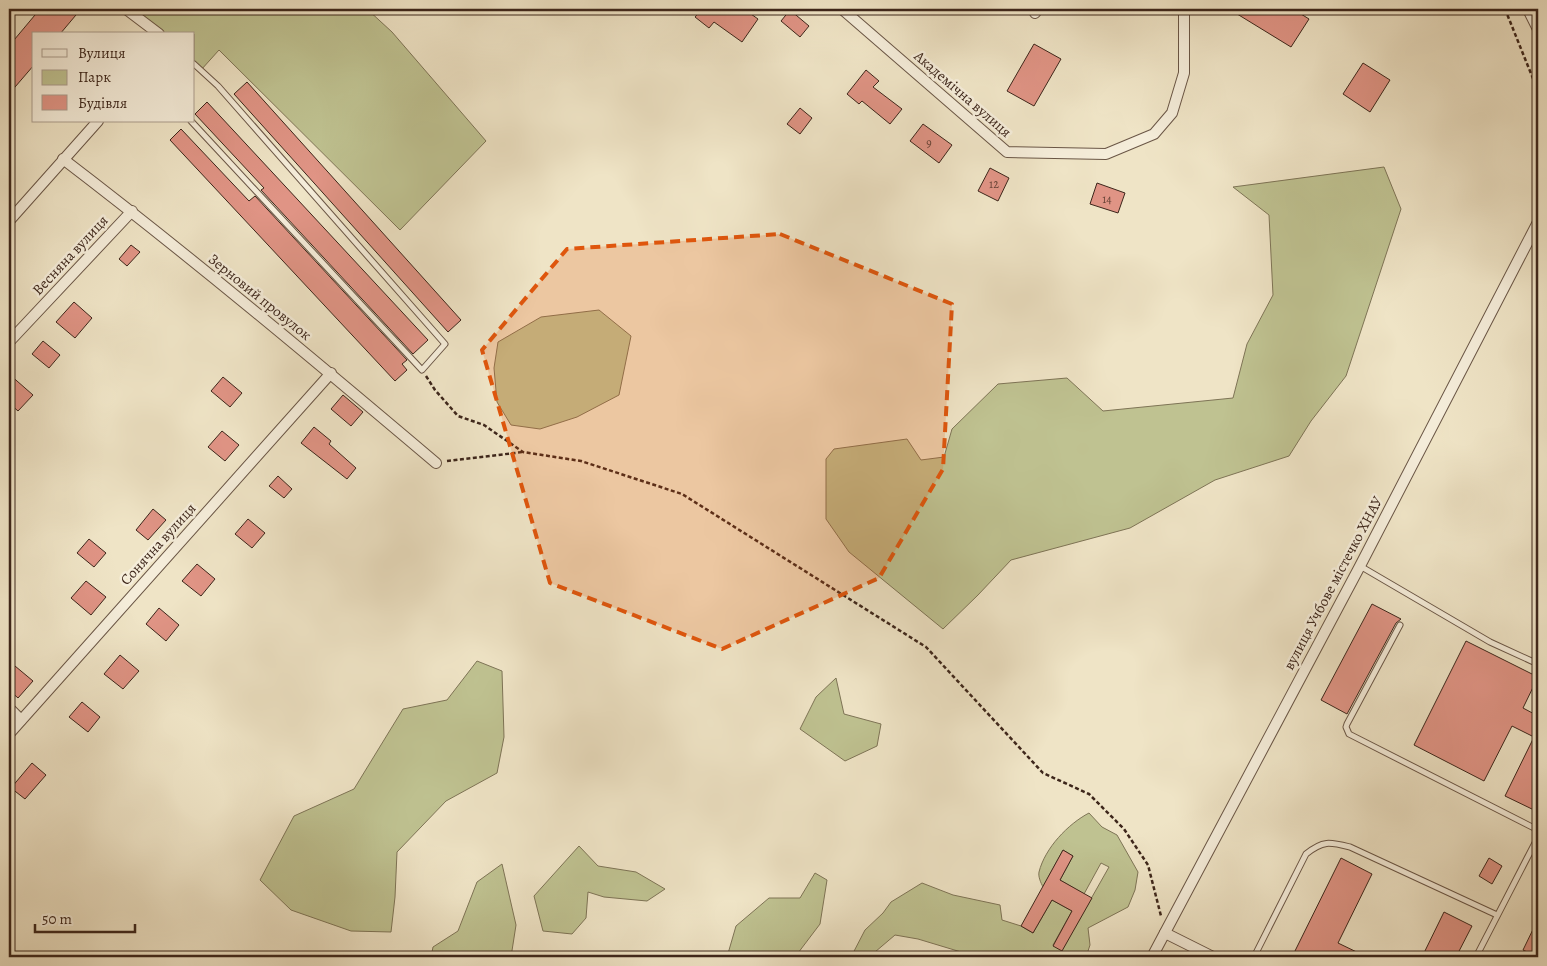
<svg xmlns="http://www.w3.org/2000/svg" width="1547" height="966" font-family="Alegreya,serif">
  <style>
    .green { fill: #bfc291; stroke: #7e7456 }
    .building { fill: #e09485; stroke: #3d261b }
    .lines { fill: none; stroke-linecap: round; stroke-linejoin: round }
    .service-casing { stroke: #6a5646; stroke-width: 7 }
    .minor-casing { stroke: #6a5646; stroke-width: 12 }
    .tertiary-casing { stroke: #6a5646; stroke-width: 14 }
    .path { stroke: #3d261b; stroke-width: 2.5; stroke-dasharray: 4 2.5; stroke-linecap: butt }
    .service { stroke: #f5edda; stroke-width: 5 }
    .minor { stroke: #f5edda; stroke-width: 10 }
    .tertiary { stroke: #f5edda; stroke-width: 12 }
    .marked { fill: #df560d; fill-opacity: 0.2; stroke: #df560d; stroke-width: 4; stroke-dasharray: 10 6; stroke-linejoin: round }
    .labels { text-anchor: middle; stroke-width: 5; stroke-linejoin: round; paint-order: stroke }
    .number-label { font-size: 12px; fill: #664236 }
    .street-label { font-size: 15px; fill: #3d261b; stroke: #f5edda }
  </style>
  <rect width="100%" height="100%" fill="#efe4c6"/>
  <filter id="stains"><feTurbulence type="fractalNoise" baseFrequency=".004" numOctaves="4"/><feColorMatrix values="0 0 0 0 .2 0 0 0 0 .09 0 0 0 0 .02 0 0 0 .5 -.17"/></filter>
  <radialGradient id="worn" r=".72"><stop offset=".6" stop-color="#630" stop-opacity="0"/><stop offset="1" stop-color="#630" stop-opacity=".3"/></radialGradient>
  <g class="green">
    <path d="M126,9H367L392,32L486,141L400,230L219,50L201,70L194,64V34H159Z"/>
    <path d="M1384,167L1401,209L1346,376L1311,421L1289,456L1215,480L1130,528L1011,560L978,595L943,629L849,552L826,519V459L834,449L907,439L921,460L944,457L952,429L998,384L1067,378L1103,411L1233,398L1247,344L1273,295L1269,215L1233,187Z"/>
    <path d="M599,310L631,336L619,395L577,417L540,429L511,425L497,402L494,368L498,342L541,317Z"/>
    <path d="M477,661L502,671L504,737L497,773L446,801L397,852L395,897L391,932L351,931L291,910L260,880L294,816L354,789L403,709L447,700Z"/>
    <path d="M836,678L844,714L881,724L877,746L845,761L800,729L816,697Z"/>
    <path d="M1089,813L1102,827L1117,835L1138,872L1135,890L1128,907L1088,928L1090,945L1086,957H973L971,955L918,939L895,935L875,952L873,957H851L865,930L883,913L891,902L922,883L953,895L1000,905L1002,920L1021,926L1033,933L1052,900L1072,911L1053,945L1062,950L1109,867L1101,863L1084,894L1060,880L1073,856L1063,850L1043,887C1041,883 1038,877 1039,872C1045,848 1068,824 1089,813Z"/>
    <path d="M579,846L598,866L636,872L665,889L647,901L604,897L588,892L586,918L572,934L543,931L534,896Z"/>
    <path d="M502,864L516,925L511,957H431L433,947L458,931L477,882Z"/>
    <path d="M815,873L827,880L820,924L795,957H727L736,926L769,898H800Z"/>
  </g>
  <g class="building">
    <path d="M40,9H81L60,34H34V65L9,94V46Z"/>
    <path d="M702,9H744L758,19L742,42L714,22L709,28L695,17Z"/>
    <path d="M1229,9H1293L1309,19L1291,47Z"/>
    <path d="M790,10L809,26L800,37L781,21Z"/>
    <path d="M1034,44L1061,59L1034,106L1007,91Z"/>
    <path d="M1363,63L1390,80L1370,112L1343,94Z"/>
    <path d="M866,70L879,81L873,87L902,109L890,124L862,101L859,104L847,94Z"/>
    <path d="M247,82L461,320L448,332L234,94Z"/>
    <path d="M207,102L428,340L413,354L261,190L264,188L195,114Z"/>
    <path d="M800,108L812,118L800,134L787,124Z"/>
    <path d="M923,124L952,145L939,163L910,141Z"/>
    <path d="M181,129L249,201L255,196L407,360L402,364L407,370L395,381L170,140Z"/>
    <path d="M990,168L1009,178L998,201L978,191Z"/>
    <path d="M1097,183L1125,193L1118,213L1090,204Z"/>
    <path d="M131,245L140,252L127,266L119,259Z"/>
    <path d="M74,302L92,318L75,338L56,322Z"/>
    <path d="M43,341L60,355L49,368L32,354Z"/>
    <path d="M9,374L33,395L18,411L9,403Z"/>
    <path d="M223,377L242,393L230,407L211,391Z"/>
    <path d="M343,395L363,412L351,426L331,409Z"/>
    <path d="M314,427L331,441L329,444L356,468L347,479L301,443Z"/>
    <path d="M222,431L239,445L225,461L208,447Z"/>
    <path d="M278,476L292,489L284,498L269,486Z"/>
    <path d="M153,509L166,520L148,540L136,530Z"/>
    <path d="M248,519L265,533L252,548L235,534Z"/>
    <path d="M89,539L106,553L94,567L77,553Z"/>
    <path d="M197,564L215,579L201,596L182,581Z"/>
    <path d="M86,581L106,597L91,615L71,598Z"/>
    <path d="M1372,604L1401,619L1396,623L1347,714L1321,700Z"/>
    <path d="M159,608L179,625L166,641L146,624Z"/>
    <path d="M1466,641L1538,677L1523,708L1538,716V801L1534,810L1505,796L1534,737L1512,726L1484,781L1414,745Z"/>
    <path d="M120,655L139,671L123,689L104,674Z"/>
    <path d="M9,661L33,681L18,698L9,690Z"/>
    <path d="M82,702L100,717L88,732L69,717Z"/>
    <path d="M32,763L46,775L25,799L11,788Z"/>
    <path d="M1063,850L1073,856L1060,880L1092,898L1062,951L1053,946L1072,911L1052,900L1033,933L1021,926Z"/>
    <path d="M1341,858L1372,874L1338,943L1367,957H1292Z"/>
    <path d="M1489,858L1502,866L1492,884L1479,876Z"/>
    <path d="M1444,912L1472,926L1456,957H1422Z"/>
    <path d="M1538,919V957L1523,950Z"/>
  </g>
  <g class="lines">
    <defs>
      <g id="service">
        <path d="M191,121L422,370L445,344L218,86L194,64"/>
        <path d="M1360,566L1490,642L1538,664"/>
        <path d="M1400,625L1347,724L1346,727L1349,734L1538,830"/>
        <path d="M1254,957L1306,854C1323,840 1330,842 1350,847L1497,915"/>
        <path d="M1476,957L1538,837"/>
      </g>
      <g id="minor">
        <path d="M126,9L159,34"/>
        <path d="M842,9L1007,152L1106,154L1154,134L1172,113L1184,73V9"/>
        <path d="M1035,13L1038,9"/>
        <path d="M63,159C190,256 313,359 436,463"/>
        <path d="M9,221L98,121"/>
        <path d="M9,342L132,211"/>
        <path d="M9,708L21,720"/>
        <path d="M9,734L331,373"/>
        <path d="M1165,933L1213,957"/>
        <path d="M1152,957L1360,566L1538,222"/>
      </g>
      <path id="tertiary" d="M1529,9L1538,27"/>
    </defs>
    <use href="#service" class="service-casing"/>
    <use href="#minor" class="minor-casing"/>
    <use href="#tertiary" class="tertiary-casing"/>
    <g class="path">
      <path d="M1505,9L1538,91"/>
      <path d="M1507,9L1517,14"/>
      <path d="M426,376L435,390L458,416L484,425L523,452L581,461L682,494L926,647L1043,773L1089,794L1124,829L1148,865L1161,916"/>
      <path d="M447,461L523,452"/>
    </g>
    <use href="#service" class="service"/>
    <use href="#minor" class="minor"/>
    <use href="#tertiary" class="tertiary"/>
  </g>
  <path class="marked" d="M780,234L952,304L943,469L879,578L722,649L550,583L482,350L567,249Z"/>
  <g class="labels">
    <g class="number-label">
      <text x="929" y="147">9</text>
      <text x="994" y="188">12</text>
      <text x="1107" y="203">14</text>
    </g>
    <g class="street-label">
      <text transform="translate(963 94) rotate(41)" y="5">Академічна вулиця</text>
      <text transform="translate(70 255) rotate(-47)" y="5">Весняна вулиця</text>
      <text transform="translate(260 297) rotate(39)" y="5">Зерновий провулок</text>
      <text transform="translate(158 544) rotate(-48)" y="5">Сонячна вулиця</text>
      <text transform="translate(1333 583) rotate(-62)" y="5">вулиця Учбове містечко ХНАУ</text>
    </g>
  </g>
  <rect width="1547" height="966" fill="none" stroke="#efe4c6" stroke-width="30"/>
  <rect x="10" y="10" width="1527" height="946" fill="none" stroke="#3d261b" stroke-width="2.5"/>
  <rect x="15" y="15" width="1517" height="936" fill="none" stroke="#3d261b"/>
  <rect x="32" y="32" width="162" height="90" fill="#f5edda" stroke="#ab9d8e"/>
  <rect x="42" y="49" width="25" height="8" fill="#f5edda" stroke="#ab9d8e"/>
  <text x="78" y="58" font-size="15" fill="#3d261b">Вулиця</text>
  <rect x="42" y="70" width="25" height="15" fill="#bfc291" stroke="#ab9d8e"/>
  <text x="78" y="82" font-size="15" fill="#3d261b">Парк</text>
  <rect x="42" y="95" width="25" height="15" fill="#e09485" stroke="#ab9d8e"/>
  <text x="78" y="108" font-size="15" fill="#3d261b">Будівля</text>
  <path d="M35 924v8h100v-8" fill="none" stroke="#3d261b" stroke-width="2.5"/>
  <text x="42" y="924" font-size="15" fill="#3d261b" stroke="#f5edda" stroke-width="4" paint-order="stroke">50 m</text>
  <rect width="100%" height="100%" filter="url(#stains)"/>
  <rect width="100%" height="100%" fill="url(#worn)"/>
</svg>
